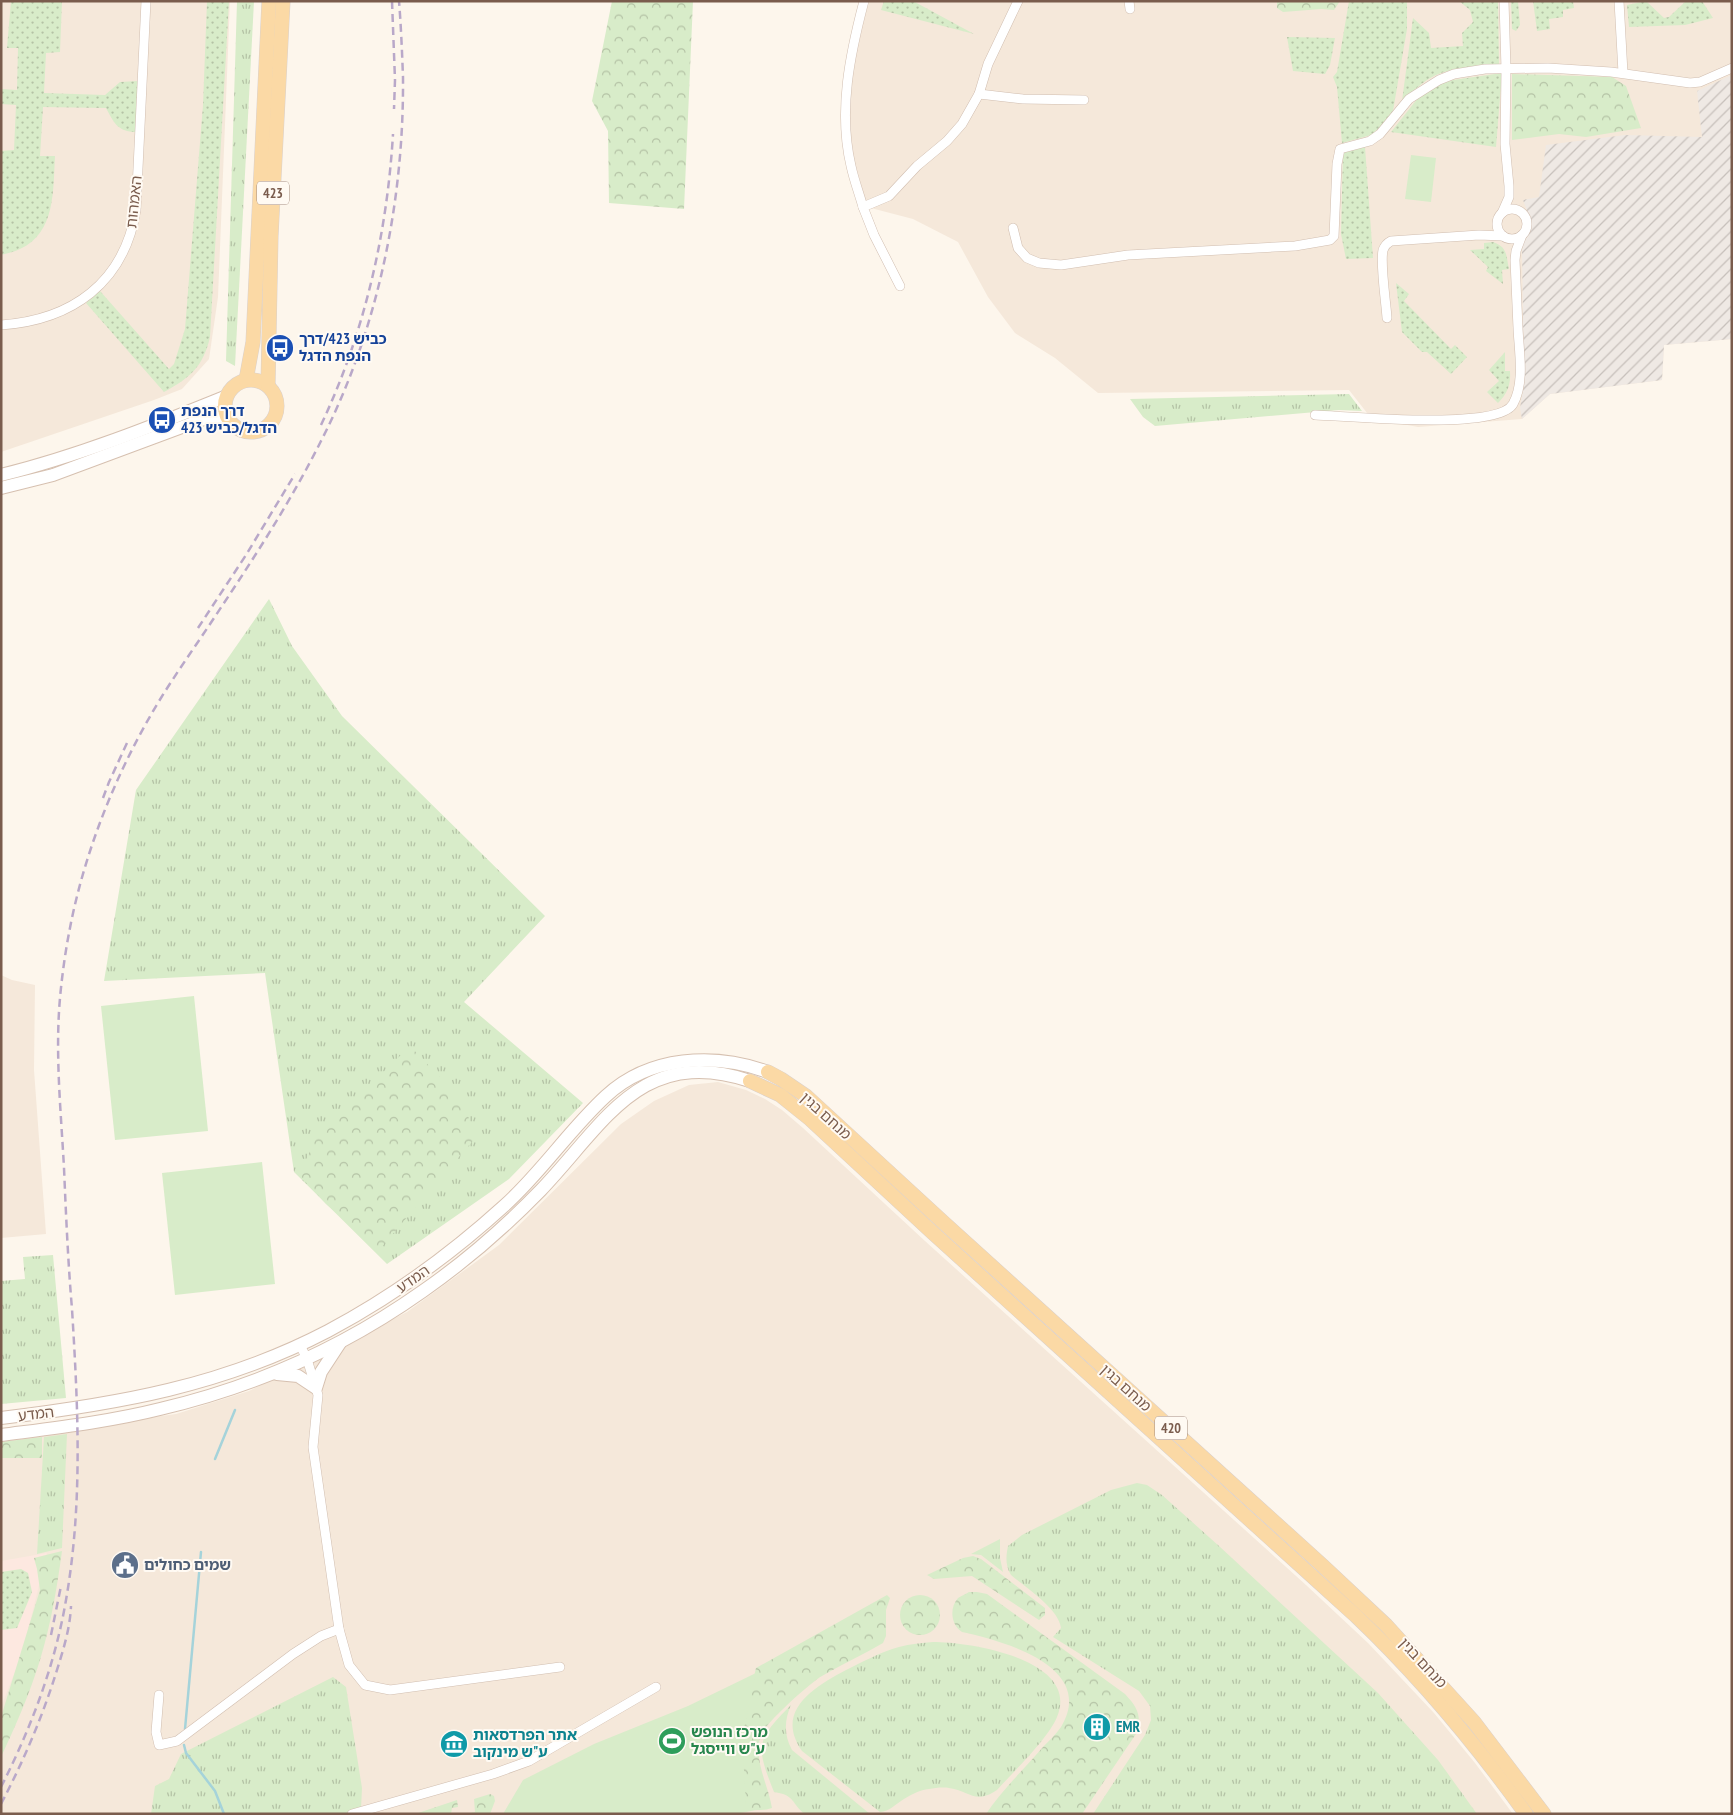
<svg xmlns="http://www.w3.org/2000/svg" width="1733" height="1815" font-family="'PT Sans Narrow','Noto Sans Hebrew',sans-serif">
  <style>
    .residential { fill: #f5e8da }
    .commercial { fill: #fde8e0 }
    .industrial { fill: url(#industrial-furrows) }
    .grass { fill: url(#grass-tufts) }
    .forest { fill: url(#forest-crowns) }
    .park { fill: url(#park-dots) }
    .pitch { fill: #d8ecc9 }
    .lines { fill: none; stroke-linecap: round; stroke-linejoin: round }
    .stream { stroke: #a5d3da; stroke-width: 2.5 }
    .street-casing { stroke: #d1beb0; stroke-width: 10 }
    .secondary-casing { stroke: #d6c0b0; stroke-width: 14 }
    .primary-casing { stroke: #dad1cd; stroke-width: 15 }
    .street { stroke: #fff; stroke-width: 9 }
    .secondary { stroke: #fff; stroke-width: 12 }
    .primary { stroke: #fbd9a5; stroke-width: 14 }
    .rail { stroke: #b9a8c9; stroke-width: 2.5; stroke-dasharray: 8 5; stroke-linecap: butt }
    .labels { text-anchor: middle; stroke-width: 4; stroke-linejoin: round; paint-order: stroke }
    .shield { fill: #fffaf3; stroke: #a28b7f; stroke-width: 1 }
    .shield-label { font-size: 14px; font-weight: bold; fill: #7a5c4d }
    .street-label { font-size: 15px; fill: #7a5c4d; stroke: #fffaf3 }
    .transit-label { font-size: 15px; font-weight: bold; fill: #164399; stroke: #fffaf3; text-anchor: start }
    .service-label { font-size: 15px; font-weight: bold; fill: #4e5e75; stroke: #fffaf3; text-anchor: start }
    .culture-label { font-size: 15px; font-weight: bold; fill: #0d838f; stroke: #fffaf3; text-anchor: start }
    .leisure-label { font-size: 15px; font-weight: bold; fill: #27864d; stroke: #fffaf3; text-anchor: start }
  </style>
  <defs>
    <pattern id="industrial-furrows" width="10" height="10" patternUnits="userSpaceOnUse" patternTransform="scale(1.25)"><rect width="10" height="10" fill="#efe9e4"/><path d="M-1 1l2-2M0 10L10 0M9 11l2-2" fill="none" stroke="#c7c0bb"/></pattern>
    <pattern id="grass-tufts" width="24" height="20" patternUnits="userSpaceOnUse" patternTransform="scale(1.25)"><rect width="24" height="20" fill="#d8ecc9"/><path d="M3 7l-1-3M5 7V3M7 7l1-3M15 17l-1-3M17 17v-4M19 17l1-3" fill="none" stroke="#b4c2a5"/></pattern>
    <pattern id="forest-crowns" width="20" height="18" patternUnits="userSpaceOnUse" patternTransform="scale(1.25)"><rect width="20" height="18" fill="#d8ecc9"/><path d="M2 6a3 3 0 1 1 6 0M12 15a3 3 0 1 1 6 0" fill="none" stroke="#b4c2a5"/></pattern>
    <pattern id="park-dots" width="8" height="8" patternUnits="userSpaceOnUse" patternTransform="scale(1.25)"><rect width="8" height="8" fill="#d8ecc9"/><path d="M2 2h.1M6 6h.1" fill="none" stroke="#b4c2a5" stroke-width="1.8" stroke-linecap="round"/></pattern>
  </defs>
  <rect width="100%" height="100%" fill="#fdf6ec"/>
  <g class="residential">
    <path d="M1,1H230L218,297L209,359L182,389L154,400L1,452Z"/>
    <path d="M870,1H1732V339L1664,345L1662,380L1550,394L1522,419L1418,427L1371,418L1349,390L1098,393L1055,358L1015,333L988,297L958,242L913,219L867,207L850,145L849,98L855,54L867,8Z"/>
    <path d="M1,975L12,980L35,985L34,1070L46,1234L1,1238Z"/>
    <path d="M718,1082L746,1090L765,1099L782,1110L803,1128L925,1241L1306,1585L1368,1643L1434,1713L1475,1763L1513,1814H1V1438L176,1414L249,1391L407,1312L499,1245L621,1124L654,1101L689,1085Z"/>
  </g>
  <path class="commercial" d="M47,1553L22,1654L1,1707V1561Z"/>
  <path class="industrial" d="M1732,75V339L1664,345L1662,380L1550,394L1522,419L1520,408L1524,384L1522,252L1523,243L1529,234L1530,225L1529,216L1523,200L1539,197L1546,145L1625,135L1702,137L1697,91Z"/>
  <g class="grass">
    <path d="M237,1H254L235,366L226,361Z"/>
    <path d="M1349,394L1362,411L1339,410L1155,426L1143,417L1130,399Z"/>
    <path d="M269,599L292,646L342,716L545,916L464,1002L583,1103L509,1179L387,1264L294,1172L265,973L104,981L136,790Z"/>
    <path d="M53,1255L66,1398L1,1404V1281L25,1279L23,1257Z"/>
    <path d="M67,1434L62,1548L37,1554L44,1437Z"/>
    <path d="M1137,1483L1147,1485L1162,1495L1219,1546L1378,1693L1438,1760L1477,1814H1093L1145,1735L1151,1720L1150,1706L1139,1691L1053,1637L1061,1628C1059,1609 1025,1587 1011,1575C1005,1565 1006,1556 1008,1546L1022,1535L1111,1490Z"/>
    <path d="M1000,1539V1558L1003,1572L981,1555L971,1554Z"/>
    <path d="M933,1642C969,1642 1081,1659 1057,1717C1048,1739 1014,1771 997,1790C974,1805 971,1791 949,1788C943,1787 935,1788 929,1789C920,1790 912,1794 904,1799C897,1803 889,1812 880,1812L802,1751C774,1711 814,1687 846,1670C862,1662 881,1652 899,1647C910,1644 922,1643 933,1642Z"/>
    <path d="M333,1677L346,1687L362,1788L361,1809L344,1814H151L155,1786L169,1779L181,1754Z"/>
    <path d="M791,1705C784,1721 784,1735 792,1750L870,1814H805C791,1804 796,1795 774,1792C756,1746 755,1741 791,1705Z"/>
  </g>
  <g class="forest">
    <path d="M612,1H693L684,209L609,203L608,131L592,101Z"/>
    <path d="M1277,1H1340L1334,10L1321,9L1283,12L1277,8Z"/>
    <path d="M1512,74L1612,77L1626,86L1641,128L1586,137L1559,134L1512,140Z"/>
    <path d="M410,1046L459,1097L477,1136L379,1250L326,1204L299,1175L316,1138Z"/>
    <path d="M42,1437V1458H1V1442Z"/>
    <path d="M62,1551C57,1588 51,1624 40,1660C30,1693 16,1725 1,1757V1717L40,1590L37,1569L34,1558Z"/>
    <path d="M973,1556L981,1559L1045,1608V1615L1039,1620L972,1576L934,1579L927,1575L963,1558Z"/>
    <path d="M969,1592H977L987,1594L1125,1694C1137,1707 1141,1714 1138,1731L1082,1814H986C1001,1791 1025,1768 1043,1747C1049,1741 1056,1734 1061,1727C1097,1667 1004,1641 962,1632C951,1625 949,1608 958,1598C961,1596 966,1594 969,1592Z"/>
    <circle cx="920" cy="1615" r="20"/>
    <path d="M887,1595L890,1598L886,1610V1636L883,1643C863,1655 842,1664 822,1676C811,1682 762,1726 760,1737C754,1762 768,1784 772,1808C764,1811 759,1809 751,1811C743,1813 736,1814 727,1814L740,1735L756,1668Z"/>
    <path d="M490,1794L494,1796L495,1801L490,1814H466L475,1812L474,1799Z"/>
    <path d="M457,1800L458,1807L452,1808L451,1814H415Z"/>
  </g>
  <g class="park">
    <path d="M11,1H62L60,52L46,53L44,93L105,95L120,82L138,81L136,132C118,132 114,123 106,108L43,107L40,156H55C53,189 56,233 20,249C14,252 7,253 1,255V151L14,150L16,105L1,104V89L17,90L18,48H7Z"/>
    <path d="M207,1H229L210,337C203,367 190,378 164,392L86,303L100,291L169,369L174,364L185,329L203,105Z"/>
    <path d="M884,1H913L974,34L881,10Z"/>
    <path d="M1349,1H1407V29L1393,111L1381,126L1371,135L1342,143L1337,87L1333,77L1337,72Z"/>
    <path d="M1459,1H1498L1499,64C1479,67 1455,67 1436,75C1423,81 1412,92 1402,101L1413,18L1429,33L1431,48L1463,46L1462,33L1473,22L1470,10Z"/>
    <path d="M1511,1H1518L1520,25L1516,31L1512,29Z"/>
    <path d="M1533,1H1573L1574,8L1563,10V17L1549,19L1550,29L1537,31Z"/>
    <path d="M1646,1L1664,18L1669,17L1686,1H1702L1713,18L1685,25L1629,27L1627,5Z"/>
    <path d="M1287,37L1335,38L1330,65L1325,74L1293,71Z"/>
    <path d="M1502,73L1496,147L1391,132L1418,98L1446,81Z"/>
    <path d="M1365,147L1373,258L1346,259L1341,234L1343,152Z"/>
    <path d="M1493,242C1508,247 1506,256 1509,269L1502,270L1503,284L1486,271L1488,267L1470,250L1484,249V243Z"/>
    <path d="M1396,283L1409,294L1404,301L1451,349L1455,345L1467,357L1451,374L1427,352H1422L1402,332Z"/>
    <path d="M1505,352V371H1510C1511,385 1507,394 1498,403L1487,392L1499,381L1489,370Z"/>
    <path d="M21,1569L28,1573L32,1592L17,1628L1,1630V1572Z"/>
  </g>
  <g class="pitch">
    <path d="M1411,155L1436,158L1431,202L1405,199Z"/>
    <path d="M194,996L208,1131L115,1140L101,1006Z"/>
    <path d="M262,1162L275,1284L175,1295L162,1173Z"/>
    <path d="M756,1673L742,1738L746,1803L730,1814H503L523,1780L594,1744L688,1706Z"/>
  </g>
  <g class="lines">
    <g class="stream">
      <path d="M215,1459L235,1410"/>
      <path d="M185,1729L201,1552"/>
      <path d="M184,1745L186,1753L215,1791L224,1814"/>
    </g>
    <defs>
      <g id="street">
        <path d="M1129,1L1130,9"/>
        <path d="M1619,1L1623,73"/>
        <path d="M979,94L1023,99L1084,100"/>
        <path d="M863,207C859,193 854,180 851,166C838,111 850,54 864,1"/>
        <circle cx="1512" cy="224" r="15"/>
        <path d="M1502,213L1509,197V186L1505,144L1506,69L1504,1"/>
        <path d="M1013,228L1018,248L1027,258L1039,263L1061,265L1128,255L1295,246L1330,240L1334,236L1337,164L1340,149L1370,141L1380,134L1409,99L1439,80L1454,74L1485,69L1548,68L1611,72L1690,83L1700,82L1732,68"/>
        <path d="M900,286L874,235L863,207L889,196L917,166L947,141L962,124L979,94L988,64L1018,1"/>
        <path d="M1387,318C1386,302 1380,264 1383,250C1385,245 1387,243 1391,241L1479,235L1503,236"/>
        <path d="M1,325C72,320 124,283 136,210L146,1"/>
        <path d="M1315,415C1348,416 1498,431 1513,404C1525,382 1519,352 1518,328C1517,306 1516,283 1515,260L1516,251L1522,235"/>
        <path d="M300,1345L307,1359L318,1395L313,1447L339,1629L349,1665L365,1685L390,1690L560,1667"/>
        <path d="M159,1695L156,1732L159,1745L177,1741L293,1654L321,1636L339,1629"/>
        <path d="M352,1814L493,1774L529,1761L656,1687"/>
      </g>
      <g id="secondary">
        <path d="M1,475C78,456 153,426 227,396"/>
        <path d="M1,488L53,475L201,420L210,418H228"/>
        <path d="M277,1374L298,1376L316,1388L321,1372L340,1343"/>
        <path d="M1,1418C117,1404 223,1386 328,1331C392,1297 450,1255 504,1206C541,1173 569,1130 606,1096C649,1056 714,1052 768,1072"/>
        <path d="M1,1435C54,1428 108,1422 160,1409C254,1387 344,1347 423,1291C466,1261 505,1227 541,1190C605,1123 641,1045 750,1081"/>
      </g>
      <g id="primary">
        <circle cx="251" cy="406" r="26"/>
        <path d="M246,380L253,342L269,1"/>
        <path d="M268,385L271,236L283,1"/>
        <path d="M768,1072L781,1079L806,1096L943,1222L1323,1566L1386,1625L1474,1722L1544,1814"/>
        <path d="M750,1081L780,1095L810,1119L933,1233L1356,1616C1419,1676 1475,1743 1526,1814"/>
      </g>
    </defs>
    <use href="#street" class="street-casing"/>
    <use href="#secondary" class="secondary-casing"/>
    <use href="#primary" class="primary-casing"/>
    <use href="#street" class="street"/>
    <use href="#secondary" class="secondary"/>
    <use href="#primary" class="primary"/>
    <g class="rail">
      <path d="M392,1L395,80L394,109"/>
      <path d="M321,425C364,334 387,235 393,134"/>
      <path d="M198,628L246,555L295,474"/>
      <path d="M103,798L109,782L127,743"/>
      <path d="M51,1635L61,1586"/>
      <path d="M1,1787C31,1728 55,1665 66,1600C83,1503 78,1407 72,1309C68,1262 66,1215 64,1168C61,1112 55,1054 60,998C62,976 65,954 69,933C83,857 113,780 152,713C171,680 193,650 214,618C252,561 290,503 321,441C378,330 404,201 403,77C402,51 401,26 399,1"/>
      <path d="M1,1804C23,1762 42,1718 56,1673C63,1651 70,1629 71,1606"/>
    </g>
  </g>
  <defs>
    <symbol id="bus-disc" viewBox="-11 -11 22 22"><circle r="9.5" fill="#1a4fb4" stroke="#fffaf3"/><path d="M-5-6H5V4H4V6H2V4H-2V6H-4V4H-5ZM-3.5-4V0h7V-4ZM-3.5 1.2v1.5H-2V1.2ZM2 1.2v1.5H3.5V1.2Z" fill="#fff"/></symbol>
    <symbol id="civic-disc" viewBox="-11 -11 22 22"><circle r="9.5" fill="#5c6f8a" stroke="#fffaf3"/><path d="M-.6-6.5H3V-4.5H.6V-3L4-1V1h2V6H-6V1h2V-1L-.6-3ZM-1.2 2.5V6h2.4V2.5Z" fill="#fff"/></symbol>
    <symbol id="building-disc" viewBox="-11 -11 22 22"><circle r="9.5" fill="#0f9aa8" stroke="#fffaf3"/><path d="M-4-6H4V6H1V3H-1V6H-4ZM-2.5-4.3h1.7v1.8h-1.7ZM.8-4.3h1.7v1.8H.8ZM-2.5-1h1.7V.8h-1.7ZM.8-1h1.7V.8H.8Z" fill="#fff"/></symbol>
    <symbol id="stadium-disc" viewBox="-11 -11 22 22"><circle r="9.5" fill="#2e9e5b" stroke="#fffaf3"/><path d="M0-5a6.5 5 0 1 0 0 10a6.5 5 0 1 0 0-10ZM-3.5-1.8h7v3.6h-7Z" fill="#fff"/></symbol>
    <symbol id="museum-disc" viewBox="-11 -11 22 22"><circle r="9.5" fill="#0f9aa8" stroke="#fffaf3"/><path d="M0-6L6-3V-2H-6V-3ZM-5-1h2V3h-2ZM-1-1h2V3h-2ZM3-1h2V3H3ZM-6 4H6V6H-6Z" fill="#fff"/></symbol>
  </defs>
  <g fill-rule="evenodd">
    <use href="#bus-disc" x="264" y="332" width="32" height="32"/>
    <use href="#bus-disc" x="146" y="404" width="32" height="32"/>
    <use href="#civic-disc" x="109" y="1549" width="32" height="32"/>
    <use href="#building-disc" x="1081" y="1711" width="32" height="32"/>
    <use href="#stadium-disc" x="656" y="1725" width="32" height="32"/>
    <use href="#museum-disc" x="438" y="1728" width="32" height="32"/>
  </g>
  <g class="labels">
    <g class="shield">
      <rect x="257" y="181.5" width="32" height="23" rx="4"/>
      <rect x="1155" y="1416.5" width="32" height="23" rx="4"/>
    </g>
    <g class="shield-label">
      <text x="273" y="198">423</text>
      <text x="1171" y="1433">420</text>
    </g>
    <g class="street-label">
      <text transform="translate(134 202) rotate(-84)" y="5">האמהות</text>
      <text transform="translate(826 1116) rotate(42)" y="5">מנחם בגין</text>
      <text transform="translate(413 1279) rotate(-35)" y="5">המדע</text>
      <text transform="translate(1126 1388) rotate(42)" y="5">מנחם בגין</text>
      <text transform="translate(36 1414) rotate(-7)" y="5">המדע</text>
      <text transform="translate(1423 1663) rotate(47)" y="5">מנחם בגין</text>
    </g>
    <g class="transit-label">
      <text x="299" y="344">כביש 423/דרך<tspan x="299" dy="17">הנפת הדגל</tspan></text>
      <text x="181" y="416">דרך הנפת<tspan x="181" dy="17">הדגל/כביש 423</tspan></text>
    </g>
    <g class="service-label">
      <text x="144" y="1570">שמים כחולים</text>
    </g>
    <g class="culture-label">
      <text x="1116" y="1732">EMR</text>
      <text x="473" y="1740">אתר הפרדסאות<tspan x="473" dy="17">ע"ש מינקוב</tspan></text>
    </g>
    <g class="leisure-label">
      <text x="691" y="1737">מרכז הנופש<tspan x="691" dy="17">ע"ש ווייסגל</tspan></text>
    </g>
  </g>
  <rect width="1733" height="1815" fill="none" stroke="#7a5c4d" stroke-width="5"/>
</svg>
